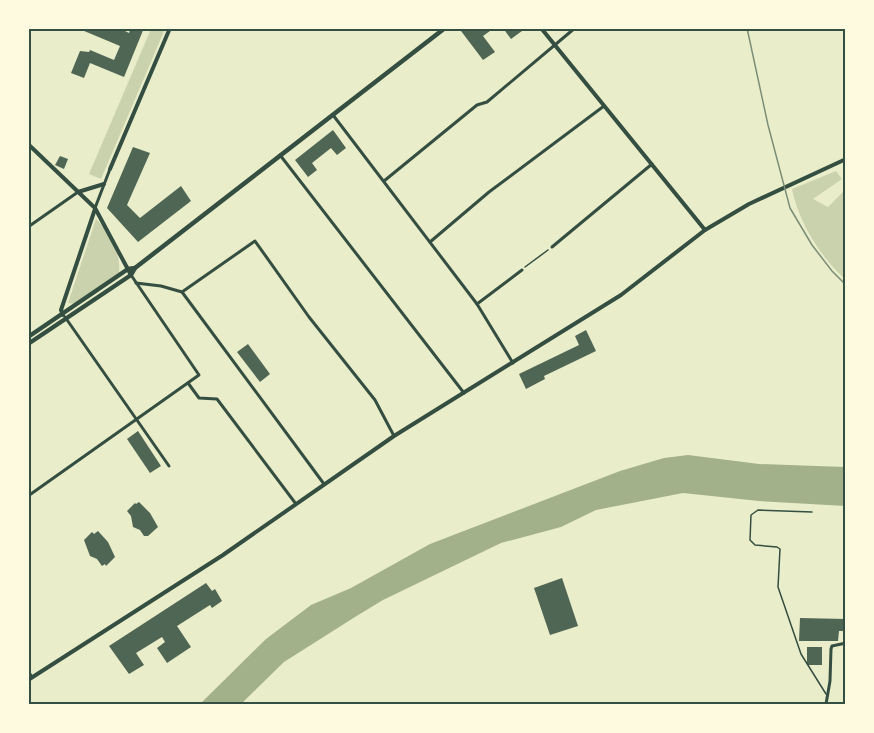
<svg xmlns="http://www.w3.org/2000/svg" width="874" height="733" font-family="'Alegreya Sans',sans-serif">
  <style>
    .green { fill: #cad2ad }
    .water { fill: #a3b18a }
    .building { fill: #4f6655 }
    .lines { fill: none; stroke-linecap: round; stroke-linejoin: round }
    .path { stroke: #344e41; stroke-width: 1.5 }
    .service { stroke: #344e41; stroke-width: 1.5 }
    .minor { stroke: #344e41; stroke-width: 3 }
    .tertiary { stroke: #344e41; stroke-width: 4 }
    .secondary { stroke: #344e41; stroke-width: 4.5 }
    .rail { stroke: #7c8e77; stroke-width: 1.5 }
    .neatline { fill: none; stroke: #344e41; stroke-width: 2 }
  </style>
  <rect width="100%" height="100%" fill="#e9edc9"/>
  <g class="green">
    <path d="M151,29H165L101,179L89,174Z"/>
    <path d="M836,171L842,179L813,199L828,207L843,192L845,196V279C820,256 799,223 792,189Z"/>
    <path d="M96,219C110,232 121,254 119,273L76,304L68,303Z"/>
  </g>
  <path class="water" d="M688,455L759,464L845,467V506L759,501L683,493L596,510L561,527L501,543L383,600L355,617L284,662L241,704H200L266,639L311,605L351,588L430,544L620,471L664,458Z"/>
  <g class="building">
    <path d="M77,28H119L129,33L131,28H144L124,77L90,63L84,78L71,73L80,51L89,52L90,50L114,60L120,46Z"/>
    <path d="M465,28H494L483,36L495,52L483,60L461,31Z"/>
    <path d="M503,28H526L511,39Z"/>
    <path d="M333,130L346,148L337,155L331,148L312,163L317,170L308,177L295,160Z"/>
    <path d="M133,147L150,153L127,205L140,218L181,186L191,201L138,242L107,208Z"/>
    <path d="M60,156L68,159L64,169L55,165Z"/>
    <path d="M586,330L596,351L544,376L545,379L526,389L519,374L579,345L575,336Z"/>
    <path d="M248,344L270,374L260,382L237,352Z"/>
    <path d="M138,431L161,466L150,473L127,439Z"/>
    <path d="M139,502L150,513L158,527L148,536H144L140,530L133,527L131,516L127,511L135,503L136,504Z"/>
    <path d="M98,531L108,542L115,557L106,566L105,564L102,566L97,559L90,556L84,540L92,532L94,534Z"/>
    <path d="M562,578L578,626L550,635L534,588Z"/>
    <path d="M206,583L212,591L215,589L222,601L212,608L210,605L177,626L191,647L167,663L157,648L165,642L162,637L136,653L144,665L129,674L109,646Z"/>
    <path d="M800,618L846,619V631H839L838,641H799Z"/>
    <rect x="807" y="647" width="15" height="18"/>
  </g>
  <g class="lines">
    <path class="path" d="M525,267L548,250"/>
    <path class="service" d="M812,512L758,510L751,515L750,540L755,545L777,547L780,549L778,587L801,654L826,694"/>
    <g class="minor">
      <path d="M333,115L477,304L513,363"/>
      <path d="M280,155L464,393"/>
      <path d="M384,181L477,105L487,102L575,28"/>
      <path d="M95,208L110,169"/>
      <path d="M28,227L78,192"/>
      <path d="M430,242L489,192L604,106"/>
      <path d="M552,247L652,164"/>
      <path d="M136,283L161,286L182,292L324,484"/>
      <path d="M182,292L255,241L309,317L375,400L394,436"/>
      <path d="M477,304L522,270"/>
      <path d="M65,317L169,466"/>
      <path d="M188,383L199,398L217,399L296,504"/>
      <path d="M28,496L199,375L131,275"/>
      <path d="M28,671L32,677"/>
      <path d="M826,704L830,681L831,649L832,646L846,643"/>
    </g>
    <g class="tertiary">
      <path d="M541,28L705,230"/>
      <path d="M28,144L95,208L131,275"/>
      <path d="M110,169L170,28"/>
      <path d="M78,192L104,184"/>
      <path d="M63,315L61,310L95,209"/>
      <path d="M28,680L223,555L394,436L621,295L705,230L749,204L846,159"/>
    </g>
    <g class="secondary">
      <path d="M28,337L128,269L135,268L445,28"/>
      <path d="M28,344L131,275L135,268"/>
    </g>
    <path class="rail" d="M747,28L768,125L790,208L812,245L832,271L846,285"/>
  </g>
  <rect width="874" height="733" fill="none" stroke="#fefae0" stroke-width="60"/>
  <rect x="30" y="30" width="814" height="673" class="neatline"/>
</svg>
